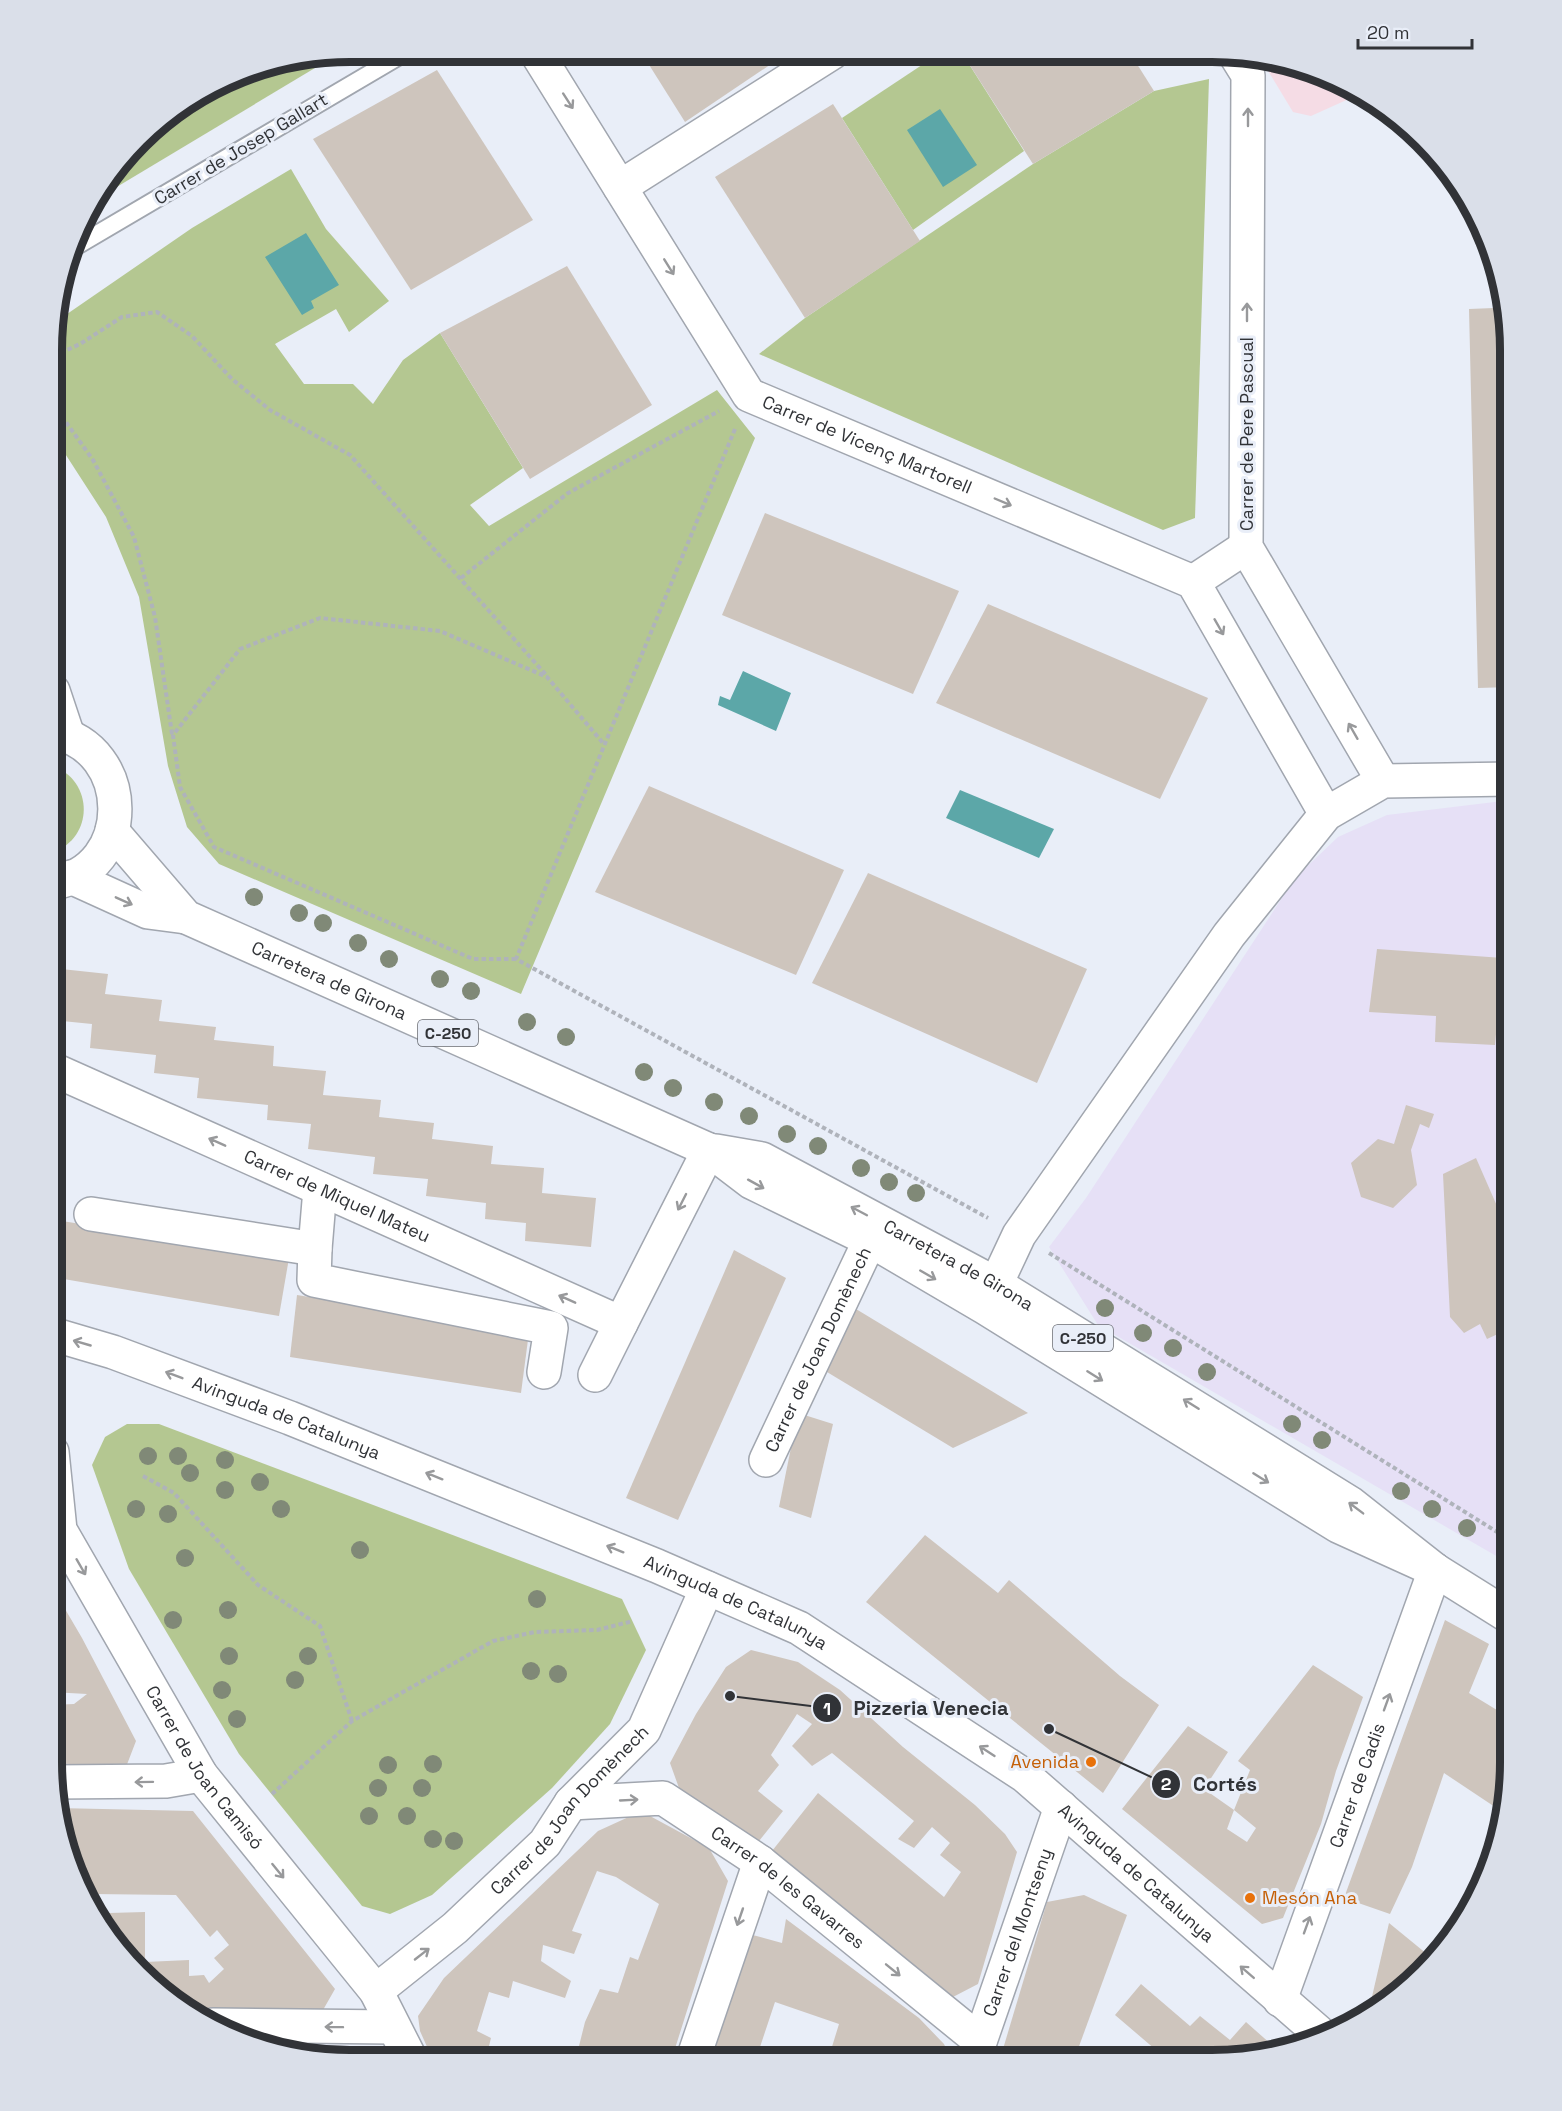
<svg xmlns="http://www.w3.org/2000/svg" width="1562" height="2111" font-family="'Space Grotesk',sans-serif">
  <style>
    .commercial { fill: #e6e0f6 }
    .education { fill: #f5dce5 }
    .green { fill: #b4c791 }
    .water { fill: #5ca7a8 }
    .building { fill: #cec5bd }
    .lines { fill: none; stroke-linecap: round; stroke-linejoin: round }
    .service-casing { stroke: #a1a6af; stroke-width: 20 }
    .minor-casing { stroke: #a1a6af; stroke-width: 36 }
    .primary-casing { stroke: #a1a6af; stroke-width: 36 }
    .path { stroke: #afb3bb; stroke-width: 4; stroke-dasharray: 4.5 3; stroke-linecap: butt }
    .service { stroke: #fff; stroke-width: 16 }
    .minor { stroke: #fff; stroke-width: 33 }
    .primary { stroke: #fff; stroke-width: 33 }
    .tree { fill: #808977 }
    .oneway { stroke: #98999b }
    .food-dot { fill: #e8710a; stroke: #e9eef8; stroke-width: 2 }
    .labels { text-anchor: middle; stroke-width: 6; stroke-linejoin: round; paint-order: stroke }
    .shield { fill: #e9eef8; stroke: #686b71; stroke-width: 1.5 }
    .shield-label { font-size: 16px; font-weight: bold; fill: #313337 }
    .street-label { font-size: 18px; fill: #313337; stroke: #e9eef8 }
    .food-label { font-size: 18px; fill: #c56008; stroke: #e9eef8; text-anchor: end }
    .rim { fill: none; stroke: #313337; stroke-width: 8 }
    .leader { fill: none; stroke: #313337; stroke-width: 2 }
    .callout-dot { fill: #313337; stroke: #e9eef8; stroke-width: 2 }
    .mark-label { font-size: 18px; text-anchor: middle; font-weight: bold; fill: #fff }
    .callout-label { font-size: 20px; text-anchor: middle; font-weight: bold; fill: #313337; stroke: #e9eef8; stroke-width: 6; stroke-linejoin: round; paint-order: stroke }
  </style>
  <rect width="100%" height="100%" fill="#e9eef8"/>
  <path class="commercial" d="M1511,800L1510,1564L1098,1325L1049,1247L1086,1198L1295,878L1338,837L1387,815Z"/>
  <path class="education" d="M1259,56L1327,74L1362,93L1311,116L1293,112Z"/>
  <g class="green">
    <path d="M340,53L90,203L153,125L253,67Z"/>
    <path d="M940,53H962L1024,151L913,230L842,118Z"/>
    <path d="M1209,79L1195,518L1163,530L759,354L805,318L1033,164L1154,91Z"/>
    <path d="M291,169L326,229L389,301L349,332L336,309L275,344L304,384H353L373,404L403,360L440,333L523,468L470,505L489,526L717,390L755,438L521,994L219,864L187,827L168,766L139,597L106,517L53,435L54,323L192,228Z"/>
    <path d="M53,766C94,781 94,838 53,852Z"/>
    <path d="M1511,1077V1120L1500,1080Z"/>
    <path d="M127,1424H159L622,1599L646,1650L610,1724L552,1788L432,1895L390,1914L362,1906L239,1754L129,1569L92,1465L105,1437Z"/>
  </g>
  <g class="water">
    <path d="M940,109L977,165L943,187L907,130Z"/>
    <path d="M306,233L339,285L311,301L314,308L302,315L265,257Z"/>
    <path d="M743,671L791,693L776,731L718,705L720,696L730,700Z"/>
    <path d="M960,790L1054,829L1039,858L946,818Z"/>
  </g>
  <g class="building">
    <path d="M641,52H789L685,122Z"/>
    <path d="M962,53H1130L1154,91L1033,164Z"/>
    <path d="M437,70L533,220L411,290L313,139Z"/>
    <path d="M833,104L920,241L805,318L715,177Z"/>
    <path d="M1494,254L1501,272L1511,349V687L1478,688L1469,309L1494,308Z"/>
    <path d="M567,266L652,405L530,479L440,333Z"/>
    <path d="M765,513L959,591L913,694L722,615Z"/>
    <path d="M988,604L1208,698L1160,799L936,703Z"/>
    <path d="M649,786L844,870L796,975L595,892Z"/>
    <path d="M868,873L1087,969L1037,1083L812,983Z"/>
    <path d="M1377,949L1503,958L1495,1045L1435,1042L1436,1016L1369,1012Z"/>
    <path d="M52,968L108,974L105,994L162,1000L159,1021L216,1027L214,1040L274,1046L273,1066L326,1071L323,1095L381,1100L379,1117L434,1123L432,1139L493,1146L491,1164L544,1168L542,1193L596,1198L591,1247L525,1241L526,1223L485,1219L486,1203L426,1196L428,1179L373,1174L375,1157L308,1149L311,1124L267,1120L268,1105L197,1098L199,1078L154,1073L156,1055L90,1048L92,1024L52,1020Z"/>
    <path d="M1406,1105L1434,1114L1429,1128L1420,1124L1411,1150L1417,1185L1393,1208L1361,1197L1351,1163L1378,1139L1394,1144Z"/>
    <path d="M1476,1158L1511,1238V1328L1487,1339L1480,1324L1464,1333L1450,1317L1443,1174Z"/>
    <path d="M56,1220L289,1258L279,1316L52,1277Z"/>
    <path d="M734,1250L786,1278L678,1520L626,1498Z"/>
    <path d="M297,1295L529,1332L521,1393L290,1357Z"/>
    <path d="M856,1309L1028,1413L953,1448L822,1369Z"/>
    <path d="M798,1413L833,1424L811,1518L779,1507Z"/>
    <path d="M925,1535L998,1593L1009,1580L1120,1676L1159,1705L1103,1793L866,1602Z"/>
    <path d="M51,1585L82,1638L136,1741L126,1767L51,1763V1705L74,1704L87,1694L51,1692Z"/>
    <path d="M1445,1620L1489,1644L1469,1693L1510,1718V1782L1504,1813L1444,1773L1412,1867L1390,1914L1344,1898Z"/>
    <path d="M751,1650L798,1662L840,1690L903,1747L975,1805L1005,1834L1017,1852L978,1984L951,1998L772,1851L818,1793L944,1897L961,1872L940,1855L950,1843L932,1827L914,1848L898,1839L914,1821L832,1753L812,1766L792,1746L812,1724L797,1714L771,1755L779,1765L758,1791L783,1811L759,1841L679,1788L670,1763L696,1714L726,1667Z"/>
    <path d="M1313,1665L1363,1697L1336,1771L1321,1824L1283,1918L1262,1924L1122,1809L1188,1726L1228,1752L1204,1789L1234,1810L1227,1829L1247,1842L1256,1828L1234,1810L1250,1770L1238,1761Z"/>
    <path d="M57,1808L193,1811L335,1989L323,2010L182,2008L125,1959L105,1928L109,1913L145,1912V1962L189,1960V1976L204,1975L209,1983L224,1969L214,1958L229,1945L217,1930L210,1937L176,1895L92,1894L91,1908L82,1894L61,1839Z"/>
    <path d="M633,1815L650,1816L709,1848L728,1881L672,2058H576L585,2022L600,1989L618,1993L630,1957L638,1960L659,1904L616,1877L597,1871L572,1931L582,1934L574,1954L543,1945L541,1961L571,1981L565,1998L513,1981L509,1998L489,1992L477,2031L491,2038L486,2058H432L420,2031L418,2016L444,1978L598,1831Z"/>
    <path d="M1084,1895L1127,1915L1074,2060L1000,2059L1047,1902Z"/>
    <path d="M786,1919L919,2018L944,2044L951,2059H854L831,2050L839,2024L775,2002L756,2059H711L749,1934L782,1943Z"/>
    <path d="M1389,1923L1433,1959L1410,1986L1368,2014Z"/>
    <path d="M1141,1984L1190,2026L1200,2016L1230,2040L1246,2022L1273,2046L1266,2053L1213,2060H1149L1156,2050L1115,2015Z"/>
  </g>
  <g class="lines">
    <defs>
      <g id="service">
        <path d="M75,247L408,51"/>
        <path d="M1510,1683V1682"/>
      </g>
      <g id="minor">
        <path id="s1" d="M536,52L749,395L1193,582L1326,814"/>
        <path d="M1235,54L1248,75L1246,547L1383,781"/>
        <path d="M620,187L833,52"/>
        <path d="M1193,582L1246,547"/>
        <path id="s2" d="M52,1069L621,1323L709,1150"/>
        <path d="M91,1214L315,1249L320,1189"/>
        <path d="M315,1249L314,1280L551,1328L544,1372"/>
        <path d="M996,1284L1019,1235L1229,935L1326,814L1383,781L1511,779"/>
        <path id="s3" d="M52,1334L113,1352L290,1418L657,1566L799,1628L1025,1776L1324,2037"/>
        <path d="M595,1375L621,1323"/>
        <path id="s4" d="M52,1452L60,1530L201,1775L376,1991L410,2058"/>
        <path id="s5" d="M766,1460L870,1240"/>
        <path d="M54,1782L166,1781L201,1775"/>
        <path id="s6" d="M571,1803L663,1798L760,1862L980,2041"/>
        <path id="s7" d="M376,1991L455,1928L545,1843L571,1803L644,1730L707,1588"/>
        <path id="s8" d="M1280,2000L1435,1570"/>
        <path d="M213,2025L393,2027"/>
        <path d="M693,2059L760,1862"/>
        <path id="s9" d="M974,2059L1061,1807"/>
      </g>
      <g id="primary">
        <path d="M53,691L68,736"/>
        <path id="s10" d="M112,831L186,917L709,1150L751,1182L870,1240L984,1307L1338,1526L1435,1570"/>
        <path d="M71,877L148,912L186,917"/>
        <path d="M53,883C136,870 135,748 53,732"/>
        <path id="s11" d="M716,1151L762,1159L996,1284L1350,1503L1435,1570L1510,1617"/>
      </g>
    </defs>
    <use href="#service" class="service-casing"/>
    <use href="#minor" class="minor-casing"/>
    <use href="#primary" class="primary-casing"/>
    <g class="path">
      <path d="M54,356L80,344L122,317L157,312L192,336L232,379L270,410L350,455L547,676"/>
      <path d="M53,404L93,460L134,537L155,617L172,734"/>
      <path d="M735,429L516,959L988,1218"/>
      <path d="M461,578L568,493L719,411"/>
      <path d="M516,959H473L214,847L180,787L173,735L240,649L320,618L440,631L547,677L603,743"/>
      <path d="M1049,1253L1510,1540"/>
      <path d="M143,1476L174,1493L258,1585L320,1626L352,1721"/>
      <path d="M272,1794L352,1721L493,1641L535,1632L597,1630L633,1621"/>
    </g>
    <use href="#service" class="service"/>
    <use href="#minor" class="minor"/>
    <use href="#primary" class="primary"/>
  </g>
  <g class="tree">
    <circle cx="254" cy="897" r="9"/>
    <circle cx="299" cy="913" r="9"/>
    <circle cx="323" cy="923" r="9"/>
    <circle cx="358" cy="943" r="9"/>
    <circle cx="389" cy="959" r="9"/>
    <circle cx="440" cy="979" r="9"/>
    <circle cx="471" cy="991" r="9"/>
    <circle cx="527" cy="1022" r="9"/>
    <circle cx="566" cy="1037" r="9"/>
    <circle cx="644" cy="1072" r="9"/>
    <circle cx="673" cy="1088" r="9"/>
    <circle cx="714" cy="1102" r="9"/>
    <circle cx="749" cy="1116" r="9"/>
    <circle cx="787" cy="1134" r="9"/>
    <circle cx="818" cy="1146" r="9"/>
    <circle cx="861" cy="1168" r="9"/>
    <circle cx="889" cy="1182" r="9"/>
    <circle cx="916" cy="1193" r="9"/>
    <circle cx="1105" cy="1308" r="9"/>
    <circle cx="1143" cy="1333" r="9"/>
    <circle cx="1173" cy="1348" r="9"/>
    <circle cx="1207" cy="1372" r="9"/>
    <circle cx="1292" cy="1424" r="9"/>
    <circle cx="1322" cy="1440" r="9"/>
    <circle cx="148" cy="1456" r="9"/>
    <circle cx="178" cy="1456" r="9"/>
    <circle cx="225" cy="1460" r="9"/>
    <circle cx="190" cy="1473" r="9"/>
    <circle cx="260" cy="1482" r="9"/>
    <circle cx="225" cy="1490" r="9"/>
    <circle cx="1401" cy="1491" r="9"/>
    <circle cx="136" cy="1509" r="9"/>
    <circle cx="281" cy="1509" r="9"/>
    <circle cx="1432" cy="1509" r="9"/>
    <circle cx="168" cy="1514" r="9"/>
    <circle cx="1467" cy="1528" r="9"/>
    <circle cx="360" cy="1550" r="9"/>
    <circle cx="185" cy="1558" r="9"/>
    <circle cx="537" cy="1599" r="9"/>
    <circle cx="228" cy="1610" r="9"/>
    <circle cx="173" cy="1620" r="9"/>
    <circle cx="229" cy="1656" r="9"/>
    <circle cx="308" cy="1656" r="9"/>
    <circle cx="531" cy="1671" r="9"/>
    <circle cx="558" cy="1674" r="9"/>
    <circle cx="295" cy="1680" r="9"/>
    <circle cx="222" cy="1690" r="9"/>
    <circle cx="237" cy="1719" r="9"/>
    <circle cx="433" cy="1764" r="9"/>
    <circle cx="388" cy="1765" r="9"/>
    <circle cx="378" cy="1788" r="9"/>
    <circle cx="422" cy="1788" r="9"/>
    <circle cx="369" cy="1816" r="9"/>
    <circle cx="407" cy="1816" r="9"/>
    <circle cx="433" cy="1839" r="9"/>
    <circle cx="454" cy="1841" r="9"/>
  </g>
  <defs><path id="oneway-shaft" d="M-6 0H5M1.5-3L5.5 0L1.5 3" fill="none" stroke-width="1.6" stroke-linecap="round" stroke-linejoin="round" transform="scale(1.5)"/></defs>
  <g class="oneway">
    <use href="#oneway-shaft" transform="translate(568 101) rotate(57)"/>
    <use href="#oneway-shaft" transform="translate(1248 117) rotate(-90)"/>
    <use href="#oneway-shaft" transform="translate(669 267) rotate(58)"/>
    <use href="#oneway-shaft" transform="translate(1247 312) rotate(-90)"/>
    <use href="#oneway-shaft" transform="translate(1003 502) rotate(23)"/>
    <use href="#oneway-shaft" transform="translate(1219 627) rotate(60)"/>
    <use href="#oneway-shaft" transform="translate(1353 731) rotate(-120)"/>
    <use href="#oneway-shaft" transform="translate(124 901) rotate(24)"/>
    <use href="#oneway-shaft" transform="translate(217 1142) rotate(-156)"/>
    <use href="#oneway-shaft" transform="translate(756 1184) rotate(29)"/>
    <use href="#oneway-shaft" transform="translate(682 1202) rotate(117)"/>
    <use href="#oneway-shaft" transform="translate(859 1211) rotate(-152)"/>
    <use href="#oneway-shaft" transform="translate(928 1275) rotate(30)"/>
    <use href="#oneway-shaft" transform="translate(567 1299) rotate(-156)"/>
    <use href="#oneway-shaft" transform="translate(82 1343) rotate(-164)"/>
    <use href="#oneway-shaft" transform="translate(174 1375) rotate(-159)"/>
    <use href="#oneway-shaft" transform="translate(1095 1376) rotate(32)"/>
    <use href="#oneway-shaft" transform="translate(1191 1404) rotate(-148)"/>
    <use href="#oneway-shaft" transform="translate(434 1476) rotate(-158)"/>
    <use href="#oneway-shaft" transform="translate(1261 1478) rotate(32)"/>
    <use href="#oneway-shaft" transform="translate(1356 1508) rotate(-143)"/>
    <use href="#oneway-shaft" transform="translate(615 1549) rotate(-158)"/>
    <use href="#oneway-shaft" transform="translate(81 1567) rotate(60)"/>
    <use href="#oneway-shaft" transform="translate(1387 1702) rotate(-70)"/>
    <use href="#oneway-shaft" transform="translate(987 1751) rotate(-147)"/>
    <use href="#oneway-shaft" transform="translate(144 1782) rotate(179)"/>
    <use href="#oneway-shaft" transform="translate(629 1800) rotate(-3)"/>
    <use href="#oneway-shaft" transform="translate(278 1871) rotate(51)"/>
    <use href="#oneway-shaft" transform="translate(740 1917) rotate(109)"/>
    <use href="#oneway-shaft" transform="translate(1307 1925) rotate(-70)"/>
    <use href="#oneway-shaft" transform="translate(422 1954) rotate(-38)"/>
    <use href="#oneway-shaft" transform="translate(893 1970) rotate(39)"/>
    <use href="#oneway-shaft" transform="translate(1247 1972) rotate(-139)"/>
    <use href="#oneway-shaft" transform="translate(334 2027) rotate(-179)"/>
  </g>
  <g class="food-dot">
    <circle cx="1091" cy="1762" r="6"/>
    <circle cx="1250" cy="1898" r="6"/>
  </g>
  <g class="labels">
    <g class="shield">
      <rect x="418" y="1020" width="60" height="26" rx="4.5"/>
      <rect x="1053" y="1325" width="60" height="26" rx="4.5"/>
    </g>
    <g class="shield-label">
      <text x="448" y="1039">C-250</text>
      <text x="1083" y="1344">C-250</text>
    </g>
    <g class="street-label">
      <text transform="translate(241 149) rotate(-31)" y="6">Carrer de Josep Gallart</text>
      <text transform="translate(1247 434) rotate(-90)" y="6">Carrer de Pere Pascual</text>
      <text dy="6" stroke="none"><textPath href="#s1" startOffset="532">Carrer de Vicenç Martorell</textPath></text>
      <text dy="6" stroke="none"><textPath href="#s10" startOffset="270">Carretera de Girona</textPath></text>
      <text dy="6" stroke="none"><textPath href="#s2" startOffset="312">Carrer de Miquel Mateu</textPath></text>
      <text dy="6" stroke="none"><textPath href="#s11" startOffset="270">Carretera de Girona</textPath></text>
      <text dy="6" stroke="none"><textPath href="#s5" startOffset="122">Carrer de Joan Domènech</textPath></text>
      <text dy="6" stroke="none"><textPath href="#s3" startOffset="249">Avinguda de Catalunya</textPath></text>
      <text dy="6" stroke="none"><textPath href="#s3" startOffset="735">Avinguda de Catalunya</textPath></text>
      <text dy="6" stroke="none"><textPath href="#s4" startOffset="357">Carrer de Joan Camisó</textPath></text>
      <text dy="6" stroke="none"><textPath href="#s8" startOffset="228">Carrer de Cadis</textPath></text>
      <text dy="6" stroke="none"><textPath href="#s7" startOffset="266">Carrer de Joan Domènech</textPath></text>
      <text dy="6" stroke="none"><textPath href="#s3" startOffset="1221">Avinguda de Catalunya</textPath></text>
      <text dy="6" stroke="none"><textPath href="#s6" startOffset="246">Carrer de les Gavarres</textPath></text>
      <text dy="6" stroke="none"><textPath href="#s9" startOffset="134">Carrer del Montseny</textPath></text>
    </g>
    <g class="food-label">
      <text x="1079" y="1768">Avenida</text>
      <text x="1262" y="1904" text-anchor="start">Mesón Ana</text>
    </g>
  </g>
  <path d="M0 0H1562V2111H0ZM350 62H1212A288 288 0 0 1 1500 350V1762A288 288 0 0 1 1212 2050H350A288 288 0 0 1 62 1762V350A288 288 0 0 1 350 62Z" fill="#dadfe9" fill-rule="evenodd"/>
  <path class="rim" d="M350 62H1212A288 288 0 0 1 1500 350V1762A288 288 0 0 1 1212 2050H350A288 288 0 0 1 62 1762V350A288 288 0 0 1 350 62Z"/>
  <path class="leader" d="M730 1696L827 1708M1049 1729L1166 1784"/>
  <g class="callout-dot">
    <circle cx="730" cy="1696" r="6"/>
    <circle cx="1049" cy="1729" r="6"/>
    <circle cx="827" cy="1708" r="15"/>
    <circle cx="1166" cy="1784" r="15"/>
  </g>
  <g class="mark-label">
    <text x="827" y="1715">1</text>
    <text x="1166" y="1790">2</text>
  </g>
  <g class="callout-label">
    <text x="931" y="1715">Pizzeria Venecia</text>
    <text x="1225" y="1791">Cortés</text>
  </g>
  <path d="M1358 39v9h114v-9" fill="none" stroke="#313337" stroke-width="3"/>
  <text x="1367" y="39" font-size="18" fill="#313337" stroke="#e9eef8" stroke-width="4.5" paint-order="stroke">20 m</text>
</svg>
